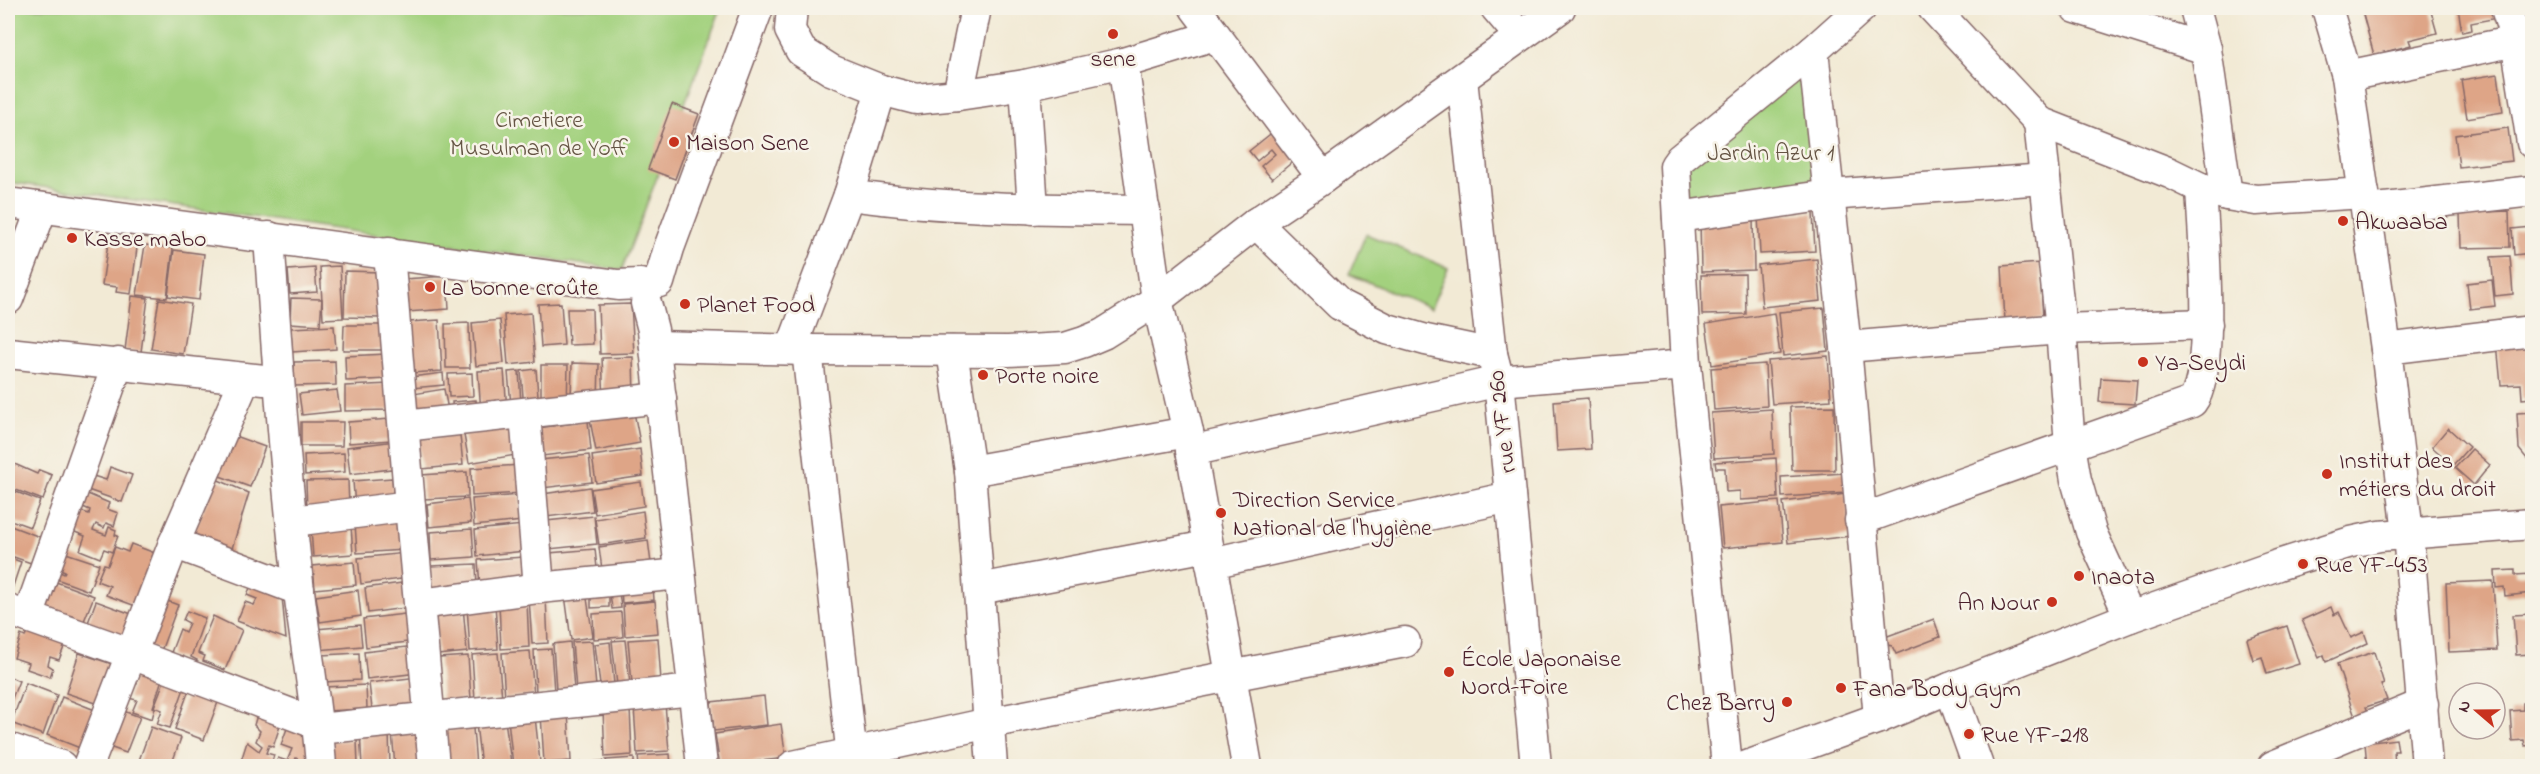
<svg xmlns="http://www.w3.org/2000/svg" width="2540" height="774" font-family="'Indie Flower',sans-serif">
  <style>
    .green { fill: #a3d17e; stroke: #767854; stroke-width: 1.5 }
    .building { fill: #dea587 }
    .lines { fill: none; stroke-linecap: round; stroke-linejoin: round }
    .minor-casing { stroke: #856666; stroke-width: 33 }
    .minor { stroke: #fff; stroke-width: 30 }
    .poi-dot { fill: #c8321e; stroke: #f7f3e8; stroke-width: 2 }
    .labels { text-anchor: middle; stroke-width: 5; stroke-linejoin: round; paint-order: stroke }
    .poi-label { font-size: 24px; fill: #4a1f2b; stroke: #f7f3e8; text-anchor: start }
    .park-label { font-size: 24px; fill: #655444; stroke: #f7f3e8 }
    .street-label { font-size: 24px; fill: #4a1f2b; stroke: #f7f3e8 }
  </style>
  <rect width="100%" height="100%" fill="#f7f3e8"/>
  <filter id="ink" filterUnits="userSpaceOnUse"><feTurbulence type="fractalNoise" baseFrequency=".0167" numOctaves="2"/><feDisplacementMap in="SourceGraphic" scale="12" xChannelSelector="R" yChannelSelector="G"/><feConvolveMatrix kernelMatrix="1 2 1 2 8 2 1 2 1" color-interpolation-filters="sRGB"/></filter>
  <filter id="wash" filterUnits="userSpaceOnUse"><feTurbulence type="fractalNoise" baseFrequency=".008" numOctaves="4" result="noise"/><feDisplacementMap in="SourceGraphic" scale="24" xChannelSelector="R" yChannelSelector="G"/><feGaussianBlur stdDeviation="1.35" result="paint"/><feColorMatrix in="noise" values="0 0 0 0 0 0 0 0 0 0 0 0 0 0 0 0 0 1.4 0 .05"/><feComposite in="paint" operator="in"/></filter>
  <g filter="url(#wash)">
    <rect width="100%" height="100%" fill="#f2ead5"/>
    <g class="green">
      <path d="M8,8H721L622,270L8,182Z"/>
      <path d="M1806,67L1818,188L1685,208L1683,169Z"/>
      <path d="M1366,234L1448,268L1431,308L1349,274Z"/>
    </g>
    <g id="blocks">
      <g class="building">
        <path d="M2375,8H2430L2437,33L2409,40L2411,45L2374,55L2362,11Z"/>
        <path d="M2458,8H2495L2497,18L2471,23L2472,30L2462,32Z"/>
        <path d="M2524,8H2532V31L2528,32Z"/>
        <path d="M2498,74L2503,112L2467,118L2461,80Z"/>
        <path d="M672,104L699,114L675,179L648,169Z"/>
        <path d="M2508,128L2512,161L2459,167L2455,135Z"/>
        <path d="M1274,131L1296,159L1272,179L1261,166L1275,154L1271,149L1257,161L1249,151Z"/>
        <path d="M2509,211L2510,247L2461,248L2460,213Z"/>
        <path d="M1813,213L1815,251L1760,254L1758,216Z"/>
        <path d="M1753,216L1754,270L1701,272L1700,217Z"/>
        <path d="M2532,227V253L2514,255L2512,229Z"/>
        <path d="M109,236L138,240L131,294L116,292L117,287L102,285Z"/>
        <path d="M145,245L173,248L167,298L137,295Z"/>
        <path d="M174,250L204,254L199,300L168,296Z"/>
        <path d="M2510,256L2513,294L2495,296L2491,257Z"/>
        <path d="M1817,259L1821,301L1762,307L1758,265Z"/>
        <path d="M2040,263L2043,319L2005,322L2002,266Z"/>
        <path d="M340,266L343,318L323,319L320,267Z"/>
        <path d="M315,268L317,292L290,294L288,270Z"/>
        <path d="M345,271L381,272L380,318L344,317Z"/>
        <path d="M1745,274L1746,314L1702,315L1701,275Z"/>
        <path d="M447,276L449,309L406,312L404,279Z"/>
        <path d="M2492,280L2495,306L2470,309L2467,283Z"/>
        <path d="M132,296L148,298L141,352L125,350Z"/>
        <path d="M291,298L322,299L320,325L290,323Z"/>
        <path d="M159,299L191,304L183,354L151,349Z"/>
        <path d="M561,303L564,345L541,347L538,304Z"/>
        <path d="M631,304L634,353L600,354L598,305Z"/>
        <path d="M1824,308L1828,351L1783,356L1779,312Z"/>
        <path d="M567,309H592L593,344L569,345Z"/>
        <path d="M531,313L535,362L508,365L504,315Z"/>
        <path d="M1774,313L1780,354L1712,365L1706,324Z"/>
        <path d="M439,320L442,371L411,373L409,322Z"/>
        <path d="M500,320L504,363L476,366L472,323Z"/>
        <path d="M469,323L470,368H446L445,324Z"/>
        <path d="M344,325H386V350H343Z"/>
        <path d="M334,326L336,349L292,352L291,328Z"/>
        <path d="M2532,340V398L2522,399L2521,384L2501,385L2497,344Z"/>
        <path d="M387,354L388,379L346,381L345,356Z"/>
        <path d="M1828,356L1831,400L1772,404L1768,361Z"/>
        <path d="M633,357L634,400L604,401L602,358Z"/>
        <path d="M335,361L336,385L294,386V362Z"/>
        <path d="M572,363L599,364L598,399H571Z"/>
        <path d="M1765,364L1767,406L1714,410L1711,368Z"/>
        <path d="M541,365H568L567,408H541Z"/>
        <path d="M536,369L539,409L524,410L521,371Z"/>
        <path d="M504,370L507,411L481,413L478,371Z"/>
        <path d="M519,371L521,404L511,405L508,372Z"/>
        <path d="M443,373L444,385L412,388L411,377Z"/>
        <path d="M472,373L473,396L449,397L448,374Z"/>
        <path d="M2101,378L2137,380L2135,404L2099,402Z"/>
        <path d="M390,384V410L345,411V386Z"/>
        <path d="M444,389L449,415L417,421L413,394Z"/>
        <path d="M337,390L340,411L302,415L299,394Z"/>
        <path d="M1588,398L1591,449L1557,451L1554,401Z"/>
        <path d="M476,400L477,414L453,416L452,402Z"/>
        <path d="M1834,406L1835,470H1792L1790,407Z"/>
        <path d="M1772,409L1774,454L1714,458L1711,413Z"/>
        <path d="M634,412L640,443L596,451L590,420Z"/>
        <path d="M2532,412V465L2519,449L2517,413Z"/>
        <path d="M391,419L392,440L349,443L348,422Z"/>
        <path d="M588,421L591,450L542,456L538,428Z"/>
        <path d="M301,422H343L342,446H301Z"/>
        <path d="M511,427L516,455L469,463L464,435Z"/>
        <path d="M2448,428L2469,447L2453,465L2432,447Z"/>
        <path d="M232,435L265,447L250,487L217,475Z"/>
        <path d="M460,435L463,465L422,469L418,439Z"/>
        <path d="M396,441L399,468L350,474L347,447Z"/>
        <path d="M640,449L643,476L596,483L592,456Z"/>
        <path d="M2472,449L2490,465L2474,485L2455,468Z"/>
        <path d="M344,453L345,472L305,475L304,455Z"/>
        <path d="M589,455L592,482L542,488L540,460Z"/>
        <path d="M1776,458L1778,498L1740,500V491L1726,492L1725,468H1716L1715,462Z"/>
        <path d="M10,462L37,474L39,470L52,475L43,500L8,487Z"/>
        <path d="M522,465L523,493L472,496L471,468Z"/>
        <path d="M110,467L132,475L122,502L85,489L90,475L106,480Z"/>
        <path d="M467,472L468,497L423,499L421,475Z"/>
        <path d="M1845,473L1846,493L1782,497L1781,477Z"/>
        <path d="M392,478L394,504L355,507L353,481Z"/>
        <path d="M216,479L249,493L230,555L191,539Z"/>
        <path d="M348,480L349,508L307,510L306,481Z"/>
        <path d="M641,482L644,506L595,514L591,489Z"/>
        <path d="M590,487L593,511L546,517L543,494Z"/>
        <path d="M8,489L40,501L30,527L8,519Z"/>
        <path d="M83,492L109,503L107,509L118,513L114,526L106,523L104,528L96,524L93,530L106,535L109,527L116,530L115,535L118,536L112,552L104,549L100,558L80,550L85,536L70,530L77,510L89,514L90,510L78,505Z"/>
        <path d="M1846,494L1851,536L1788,543L1783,502Z"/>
        <path d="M520,495L522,521L474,526L472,499Z"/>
        <path d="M468,499L471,523L429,527L427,504Z"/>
        <path d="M1779,501L1783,542L1723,548L1719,507Z"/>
        <path d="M643,511L646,538L599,545L595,519Z"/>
        <path d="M594,516L597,544L549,549L546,521Z"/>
        <path d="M403,520L404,550L357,553L355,523Z"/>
        <path d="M8,525L40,537L31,563L8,555Z"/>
        <path d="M523,525L525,551L477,556L475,530Z"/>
        <path d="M351,526L353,554L313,557L311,529Z"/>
        <path d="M472,529L474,557L431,560L430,532Z"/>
        <path d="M648,540L652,571L603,577L599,547Z"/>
        <path d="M131,544L160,555L141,608L106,595L110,586L97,581L104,564L108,565L115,547L128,552Z"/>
        <path d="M595,549L598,578L551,583L549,553Z"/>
        <path d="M63,552L99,564L89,591L54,578L56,570L64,574L65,571L55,567Z"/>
        <path d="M406,553L409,578L361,584L358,558Z"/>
        <path d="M8,557L21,562L11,592L8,591Z"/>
        <path d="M524,557L525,584L480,587L478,560Z"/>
        <path d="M354,562L356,585L315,589L313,566Z"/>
        <path d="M476,564L477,589L432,591L431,566Z"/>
        <path d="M2515,570V575L2532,574V593L2505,596L2504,587L2496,588L2495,571Z"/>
        <path d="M255,576L281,586L286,639L237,621L245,602L254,605L257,599L247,595Z"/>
        <path d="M48,579L94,596L82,626L37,608Z"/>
        <path d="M2493,581L2497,650L2449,652L2446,583Z"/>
        <path d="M409,582L412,607L368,613L365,588Z"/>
        <path d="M653,586L654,600L622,603L621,589Z"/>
        <path d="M358,590L361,616L320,622L316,596Z"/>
        <path d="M586,592L593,637L571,640L565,595Z"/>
        <path d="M610,592H619L621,608L612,609Z"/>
        <path d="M609,594V607L591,608V595Z"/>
        <path d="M157,597L178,605L161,651L139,644Z"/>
        <path d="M546,597L548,643L532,644L529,598Z"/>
        <path d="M96,601L137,616L127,643L86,628Z"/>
        <path d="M655,601L658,633L625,636L623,604Z"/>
        <path d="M527,602L529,647L501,649L499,603Z"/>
        <path d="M495,604L498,649L470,651L467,606Z"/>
        <path d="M463,606L467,652L438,655L434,609Z"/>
        <path d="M2331,607L2334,615L2339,612L2351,638L2364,632L2368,643L2326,662L2324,655L2319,658L2302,620Z"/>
        <path d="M187,611L205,618L191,657L197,660L195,664L170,655L180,629L185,632L189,623L183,620Z"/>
        <path d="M621,612L623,637L594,639L593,614Z"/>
        <path d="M413,613L416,641L366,647L363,619Z"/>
        <path d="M2532,614V654L2516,655L2513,615Z"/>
        <path d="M213,616L242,630L225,670L203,661L205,656L198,653Z"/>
        <path d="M1934,619L1940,637L1896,654L1892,646L1888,645L1885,637Z"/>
        <path d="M29,625L69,634L59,660L50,657L48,665L53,668L50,677L27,669L29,663L14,658L21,635L25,637Z"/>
        <path d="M360,625L362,646L318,650L316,629Z"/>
        <path d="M2287,626L2299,664L2267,674L2262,657L2253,660L2247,639Z"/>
        <path d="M658,638L661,681L632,683L628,640Z"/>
        <path d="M625,640L630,684L617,685L612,641Z"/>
        <path d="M592,641L596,687L576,689L572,642Z"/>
        <path d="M570,642L574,689L556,690L553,644Z"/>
        <path d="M610,642L614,684L600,685L595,644Z"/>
        <path d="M415,646L418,673L367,679L364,652Z"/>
        <path d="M551,649L554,692L536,693L534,650Z"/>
        <path d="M530,651L534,695L505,698L502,653Z"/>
        <path d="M2374,652L2384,684L2381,685L2387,700L2366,707L2368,712L2355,717L2337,664Z"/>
        <path d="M79,653L118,666L105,706L66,693Z"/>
        <path d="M359,653L360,680L324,682L322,655Z"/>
        <path d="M498,653L502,698L475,700L472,655Z"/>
        <path d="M468,656L471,699L442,701L439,658Z"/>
        <path d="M138,667L163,676L153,707L155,708L152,719L132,712L137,700L128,698Z"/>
        <path d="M8,676L19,681L8,708Z"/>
        <path d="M166,676L186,683L170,728L157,724L162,710L154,707Z"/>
        <path d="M418,677L421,703L372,709L369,683Z"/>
        <path d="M26,683L57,695L43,735L11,723Z"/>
        <path d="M191,684L221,694L204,740L175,729Z"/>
        <path d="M366,685L367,709L325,711L324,687Z"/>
        <path d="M764,696L767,725L714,731L711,702Z"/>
        <path d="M62,697L100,712L85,750L47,735Z"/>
        <path d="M2523,703H2532V745L2525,746L2524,740L2512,741L2510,711L2523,710Z"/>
        <path d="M665,704L669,751L637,753L634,707Z"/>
        <path d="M115,708L140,717L126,753L101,744Z"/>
        <path d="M630,708L632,755L605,757L603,709Z"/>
        <path d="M568,712L571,761L544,763L541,714Z"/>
        <path d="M257,715L281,723L273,747L269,745L266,753L274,755L271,765L260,761L258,766H246L240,764L247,742L259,751L262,746L256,741L260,731L254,725Z"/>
        <path d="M535,717L540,762L513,765L508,720Z"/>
        <path d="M505,720L511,763L481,766L476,724Z"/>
        <path d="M289,723L311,731L307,766L296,758L293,766L275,765L278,758L287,761L292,749L281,745Z"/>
        <path d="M781,724L786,758L720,766L715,734Z"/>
        <path d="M151,727L181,738L171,766H137Z"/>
        <path d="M473,728L476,766H449L445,731Z"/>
        <path d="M423,729L421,766H395L392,733Z"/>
        <path d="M389,731L390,766H362L360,732Z"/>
        <path d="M2396,739L2398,751H2394L2395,766H2367L2365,743Z"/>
        <path d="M357,740L358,766H333L332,741Z"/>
        <path d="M670,754L671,766H639L638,756Z"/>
        <path d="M634,758V766H607L606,760Z"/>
        <path d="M603,761V766H576V763Z"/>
      </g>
    </g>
  </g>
  <g filter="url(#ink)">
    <use href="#blocks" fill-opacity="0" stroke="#856666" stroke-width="1.5"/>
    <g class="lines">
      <defs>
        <g id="minor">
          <path d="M792,8L790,30L801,51L831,70L881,90L916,99L958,95L1025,85L1123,63L1215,35"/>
          <path d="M1195,8L1323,178"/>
          <path d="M1496,8L1519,35"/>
          <path d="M1933,8L2039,122L2170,173L2201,188L2227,195L2256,200L2364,193"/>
          <path d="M2076,8L2206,49"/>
          <path d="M2195,8L2206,49L2227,195"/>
          <path d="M2327,8L2347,76L2386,349L2408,533L2427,766"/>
          <path d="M2506,8L2516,41L2532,143"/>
          <path d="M1813,51L1846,347L1879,718"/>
          <path d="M1123,63L1157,300L1188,432L1247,766"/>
          <path d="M2347,76L2516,41"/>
          <path d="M1462,79L1492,354L1499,381L1536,766"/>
          <path d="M1025,85L1033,209"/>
          <path d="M958,95L976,8"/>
          <path d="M2039,122L2061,329L2070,445L2076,480L2091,532L2130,617"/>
          <path d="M849,195C947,209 1046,209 1145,210"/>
          <path d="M8,203L618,285L640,284"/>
          <path d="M2368,210L2532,191"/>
          <path d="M1678,217L1829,195L2045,179"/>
          <path d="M1256,223L1340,305L1387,329L1426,340L1492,354"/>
          <path d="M269,237C277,355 285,473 299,591C306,649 317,707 321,766"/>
          <path d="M389,253L410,506L434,766"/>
          <path d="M659,282L669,248L758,8"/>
          <path d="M8,299L42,208"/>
          <path d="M646,303L653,330L702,766"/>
          <path d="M655,346L807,350L1008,351L1065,348L1084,342L1103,334L1157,300L1256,223L1323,178L1560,8"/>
          <path d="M1846,347L2061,329L2207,324"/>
          <path d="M791,349L849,195L881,90"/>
          <path d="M2386,349L2532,331"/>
          <path d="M807,350L853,766"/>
          <path d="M952,351L970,471L992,766"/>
          <path d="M8,353L264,380"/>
          <path d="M525,414L539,588"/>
          <path d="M404,426L661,398"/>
          <path d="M1191,451L1499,381L1686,365"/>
          <path d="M970,471L1188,432"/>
          <path d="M1860,520L2192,402C2216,372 2203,231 2201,188"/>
          <path d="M293,521L410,506"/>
          <path d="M174,543L299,590"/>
          <path d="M1211,563L1510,497"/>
          <path d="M979,589L1208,546"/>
          <path d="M420,604L539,588L680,574"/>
          <path d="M8,610L132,654L328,728L693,690"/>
          <path d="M28,617L118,363"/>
          <path d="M1950,688L1978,766"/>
          <path d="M8,748L61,766"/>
          <path d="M88,766L174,543L245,379"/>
          <path d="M793,766L989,723L1405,642"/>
          <path d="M1727,766L1686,365L1675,166L1680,159L1813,51L1861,8"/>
          <path d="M1747,766L1879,718L1950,688L2130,617L2278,565L2351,542L2379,536L2532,524"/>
          <path d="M2273,766L2423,704"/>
        </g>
      </defs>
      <use href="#minor" class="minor-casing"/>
      <use href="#minor" class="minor"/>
    </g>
  </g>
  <g class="poi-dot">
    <circle cx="1113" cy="34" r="6"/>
    <circle cx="674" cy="142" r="6"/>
    <circle cx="2343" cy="221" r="6"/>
    <circle cx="72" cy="238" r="6"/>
    <circle cx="430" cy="287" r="6"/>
    <circle cx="685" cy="304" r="6"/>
    <circle cx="2143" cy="362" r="6"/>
    <circle cx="983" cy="375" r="6"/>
    <circle cx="2327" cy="474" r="6"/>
    <circle cx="1221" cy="513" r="6"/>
    <circle cx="2303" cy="564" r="6"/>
    <circle cx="2079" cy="576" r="6"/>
    <circle cx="2052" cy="602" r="6"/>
    <circle cx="1449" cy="672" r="6"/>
    <circle cx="1841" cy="688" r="6"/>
    <circle cx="1787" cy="702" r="6"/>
    <circle cx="1969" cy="734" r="6"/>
  </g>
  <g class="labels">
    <g class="poi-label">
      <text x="1113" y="66" text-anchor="middle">sene</text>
      <text x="686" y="150">Maison Sene</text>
      <text x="2355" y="229">Akwaaba</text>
      <text x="84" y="246">Kasse mabo</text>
      <text x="442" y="295">La bonne croûte</text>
      <text x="697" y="312">Planet Food</text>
      <text x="2155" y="370">Ya-Seydi</text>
      <text x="995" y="383">Porte noire</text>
      <text x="2339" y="468">Institut des<tspan x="2339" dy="28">métiers du droit</tspan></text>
      <text x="1233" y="507">Direction Service<tspan x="1233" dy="28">National de l'hygiène</tspan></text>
      <text x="2315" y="572">Rue YF-453</text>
      <text x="2091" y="584">Inaota</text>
      <text x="2040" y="610" text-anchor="end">An Nour</text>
      <text x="1461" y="666">École Japonaise<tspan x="1461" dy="28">Nord-Foire</tspan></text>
      <text x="1853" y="696">Fana Body Gym</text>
      <text x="1775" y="710" text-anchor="end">Chez Barry</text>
      <text x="1981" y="742">Rue YF-218</text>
    </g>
    <g class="park-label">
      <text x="539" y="127">Cimetiere<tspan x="539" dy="28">Musulman de Yoff</tspan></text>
      <text x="1771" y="160">Jardin Azur 1</text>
    </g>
    <g class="street-label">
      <text transform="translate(1501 422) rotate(-97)" y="8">rue YF 260</text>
    </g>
  </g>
  <rect width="2540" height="774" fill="none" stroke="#f7f3e8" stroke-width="30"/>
  <g transform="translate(2477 711) rotate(290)"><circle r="28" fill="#f7f3e8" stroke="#b29e9c" stroke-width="1.5"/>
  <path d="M0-4.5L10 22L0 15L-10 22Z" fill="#c8321e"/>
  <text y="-9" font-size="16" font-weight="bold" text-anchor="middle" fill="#4a1f2b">N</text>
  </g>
</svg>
